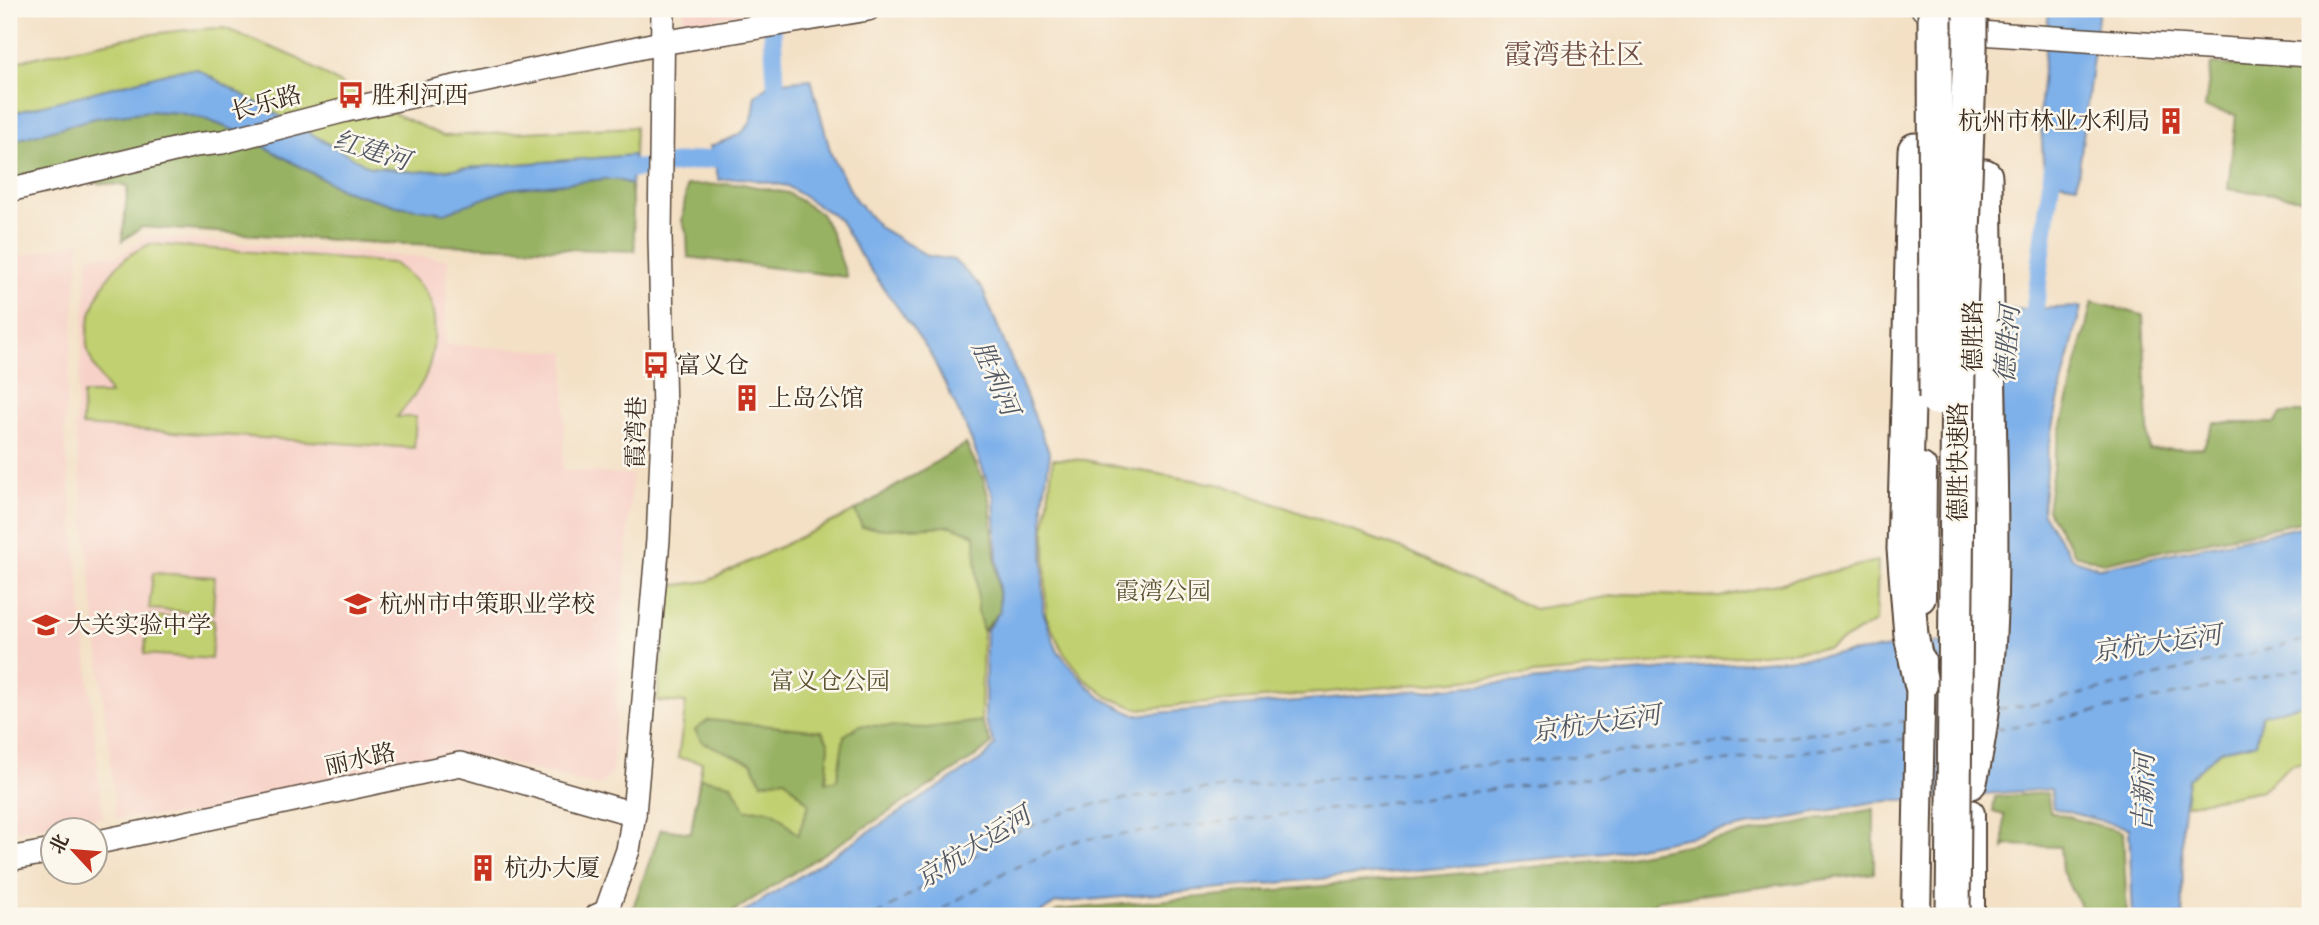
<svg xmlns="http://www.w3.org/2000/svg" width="2319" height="925" font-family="Alegreya,'Noto Serif SC',serif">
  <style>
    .built { fill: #f7d1c7 }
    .green { fill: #c1d071; stroke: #7e7d48; stroke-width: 2 }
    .forest { fill: #98b263; stroke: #6a6e40; stroke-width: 2 }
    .water { fill: #7eb0ea; stroke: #5c6d84; stroke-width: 2 }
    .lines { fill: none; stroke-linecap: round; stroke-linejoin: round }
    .canal { stroke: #7eb0ea; stroke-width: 18 }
    .ferry { stroke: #525965; stroke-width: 2; stroke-dasharray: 9 7; stroke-linecap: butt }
    .minor-casing { stroke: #574537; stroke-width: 26 }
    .major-casing { stroke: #574537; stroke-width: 32 }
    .highway-casing { stroke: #574537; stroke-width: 37 }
    .minor { stroke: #fff; stroke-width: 23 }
    .major { stroke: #fff; stroke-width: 28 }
    .highway { stroke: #fff; stroke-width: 33 }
    .highway-bridge-casing { stroke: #574537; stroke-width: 37; stroke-linecap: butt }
    .highway-bridge { stroke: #fff; stroke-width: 33 }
    .labels { text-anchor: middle; stroke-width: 5; stroke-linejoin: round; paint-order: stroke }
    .poi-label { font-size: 24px; fill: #3b2a1e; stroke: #fbf7ec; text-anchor: start }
    .street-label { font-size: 24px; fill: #3b2a1e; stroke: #fbf7ec }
    .park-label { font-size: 24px; fill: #5c5433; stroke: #fbf7ec }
    .water-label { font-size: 26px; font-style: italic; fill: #525965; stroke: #fbf7ec }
    .quarter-label { font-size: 28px; fill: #715045; stroke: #fbf7ec }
  </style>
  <rect width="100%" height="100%" fill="#fbf7ec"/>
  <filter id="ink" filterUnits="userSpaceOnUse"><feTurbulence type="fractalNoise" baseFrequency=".0143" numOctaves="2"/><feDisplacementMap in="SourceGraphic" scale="14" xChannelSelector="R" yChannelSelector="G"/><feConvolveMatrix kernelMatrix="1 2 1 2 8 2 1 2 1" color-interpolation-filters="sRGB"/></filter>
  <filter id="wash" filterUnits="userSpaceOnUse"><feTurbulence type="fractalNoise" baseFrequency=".00686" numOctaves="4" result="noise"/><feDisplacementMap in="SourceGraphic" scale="28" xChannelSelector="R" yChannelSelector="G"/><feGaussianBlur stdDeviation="1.57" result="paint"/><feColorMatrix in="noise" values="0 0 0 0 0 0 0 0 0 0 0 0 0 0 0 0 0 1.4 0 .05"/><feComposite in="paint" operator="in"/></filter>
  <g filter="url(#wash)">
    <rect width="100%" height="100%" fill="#f3e0c5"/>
    <g class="built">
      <path d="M684,9H741V14L684,24Z"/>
      <path d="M9,217L18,257L80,241L64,432L103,817L9,831Z"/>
      <path d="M148,236L448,259L445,344L566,352L563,470L632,475L612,775L598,786L472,755L188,815L116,818L75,429L89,255L117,256Z"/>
    </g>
    <g class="green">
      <path d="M224,28L295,57L376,105L443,136L635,127L634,155L416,172L370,167L197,69L9,114V63C80,48 151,29 224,28Z"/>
      <path d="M150,244L393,263C403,270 414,278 422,288C441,309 435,353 425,377C419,391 407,405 397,417H416L414,448L82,426L83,394H110C102,379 89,362 87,345C85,316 104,275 126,258C133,252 142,248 150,244Z"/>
      <path d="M966,444L983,479L990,502L1000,611L983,631L981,721L991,744L978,755L726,916H633L661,829L691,833L702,762L678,758L686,703L657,701L670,586L708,581L855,511Z"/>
      <path d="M1053,459L1085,460L1124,468L1222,485L1403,549L1534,609L1624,594L1720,597L1878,561L1876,622L1829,648L1138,709L1108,697L1086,680L1062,650L1046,616L1045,526Z"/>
      <path d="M153,573L215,577L213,614L149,609Z"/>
      <path d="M149,616L214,620L211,659L144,654Z"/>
      <path d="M2306,702H2310V762L2292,764L2262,790L2185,805L2188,779L2221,750L2256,743L2262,715Z"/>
    </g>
    <g class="forest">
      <path d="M2211,64L2310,71V201L2281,195L2228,189L2236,115L2205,108Z"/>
      <path d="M150,111L180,113L205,119L236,131L343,190L397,206L445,212L509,189L614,178L631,185L635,251L378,243L142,227L122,241L128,186L54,179L9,192V142L95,118Z"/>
      <path d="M742,184L788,193L821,214L831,232L847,277L688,257L687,234L682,221L687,185Z"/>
      <path d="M2092,302L2143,315L2149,450L2203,448L2214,423H2275L2282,413H2310V520L2103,563L2075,554L2047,510L2055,454Z"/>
      <path d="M966,444L983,479L990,502L1000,611L983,631L978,611L975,535L951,526L886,529L862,527L855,511Z"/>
      <path d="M709,720L822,731L829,744L826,782L837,780L844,736L859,725L927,728L981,721L991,744L978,755L726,916H630L661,829L691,833L700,778L731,784L746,810C781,807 776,815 798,835L809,804L785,779L762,783L752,763L702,742L695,730Z"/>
      <path d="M2047,793L2050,812L2123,832L2127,916H2081L2080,906L2062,871L2060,847L2007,845L2004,849V815L1993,812L1995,797Z"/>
      <path d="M1874,809V873L1659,900L1635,916H1049L1059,910L1608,860Z"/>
    </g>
    <g class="water">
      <path d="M2049,9H2099L2077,185L2052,181L2043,161L2040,103Z"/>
      <path d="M197,69L370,167L416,172L634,155L631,185L614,178L509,189L445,213L397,206L343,190L236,131L205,119L180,113L150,111L95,118L9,142V114L178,70Z"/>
      <path d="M811,79L831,154L855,199L879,227L928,256L954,260L982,288L1050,454L1043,501V611L1057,650L1085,683L1101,698L1135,715L1830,655L2004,635L1999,310L2081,307L2060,393L2048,452L2042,512L2072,558L2100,568L2310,525V702L2262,715L2256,743L2221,750L2188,779L2182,825L2183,916H2133L2129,828L2053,808L2051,789L1874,802L1606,853L1056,903L1035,916H738L984,758L995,745L985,720L986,631L1000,611L994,498L966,427L930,353L861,256L839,219L787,186L743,178L719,180L710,146C741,135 755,132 755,96L771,83Z"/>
    </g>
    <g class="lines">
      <g class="canal">
        <path d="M771,9L777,104"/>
        <path d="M611,170L645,168L736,155"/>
        <path d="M2032,331L2054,158"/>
      </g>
      <g class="ferry">
        <path d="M1998,709L2044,703L2310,639"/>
        <path d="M1995,729L2055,720L2310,667"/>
        <path d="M876,916L1003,838L1073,809L1124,799L1212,789L1737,742L1906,721"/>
        <path d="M930,916L1005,872L1078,840L1906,739"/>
      </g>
    </g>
  </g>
  <g filter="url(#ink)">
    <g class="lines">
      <defs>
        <g id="minor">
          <path d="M1923,9L1979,33L2310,55"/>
          <path d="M9,190L195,145L222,142L346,110L661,43L868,9"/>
          <path d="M94,843L460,764L634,814"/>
          <path d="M9,859L52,851"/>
          <path d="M597,916L606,912L628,850L634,814L658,540L664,412L660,236L663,9"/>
        </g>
        <g id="major">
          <path d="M1921,598L1922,468"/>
          <path d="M1916,916L1921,660"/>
          <path d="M1970,916V814"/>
        </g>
        <g id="highway">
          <path d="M1915,150L1904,549L1911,635L1921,683"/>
          <path d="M1970,782C1994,674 1992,563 1990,453C1988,361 1986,268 1985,176"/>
        </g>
      </defs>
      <use href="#minor" class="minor-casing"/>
      <use href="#major" class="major-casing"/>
      <use href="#highway" class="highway-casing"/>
      <use href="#minor" class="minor"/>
      <use href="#major" class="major"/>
      <use href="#highway" class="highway"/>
      <defs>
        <g id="highway-bridge">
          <path d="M1935,9L1936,398"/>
          <path d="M1953,916L1958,364L1970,49V9"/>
        </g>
      </defs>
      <use href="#highway-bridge" class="highway-bridge-casing"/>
      <use href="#highway-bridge" class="highway-bridge"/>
    </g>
  </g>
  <defs>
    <symbol id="bus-bare" viewBox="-9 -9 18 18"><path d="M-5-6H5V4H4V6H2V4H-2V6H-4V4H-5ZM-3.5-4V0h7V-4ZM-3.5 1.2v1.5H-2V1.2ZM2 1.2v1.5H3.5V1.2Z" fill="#c8321e" stroke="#fbf7ec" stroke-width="2.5" paint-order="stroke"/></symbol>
    <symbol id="building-bare" viewBox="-9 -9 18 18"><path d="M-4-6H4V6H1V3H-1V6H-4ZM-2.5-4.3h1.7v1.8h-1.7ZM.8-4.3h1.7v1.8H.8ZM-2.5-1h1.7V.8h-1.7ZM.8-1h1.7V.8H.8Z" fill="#c8321e" stroke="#fbf7ec" stroke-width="2.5" paint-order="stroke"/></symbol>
    <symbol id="school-bare" viewBox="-9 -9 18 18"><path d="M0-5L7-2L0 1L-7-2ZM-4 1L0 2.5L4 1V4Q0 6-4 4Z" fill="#c8321e" stroke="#fbf7ec" stroke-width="2.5" paint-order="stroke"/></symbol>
  </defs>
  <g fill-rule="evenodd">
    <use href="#bus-bare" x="332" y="76" width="38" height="38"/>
    <use href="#building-bare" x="2152" y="102" width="38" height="38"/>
    <use href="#bus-bare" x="637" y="346" width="38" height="38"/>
    <use href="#building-bare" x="728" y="379" width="38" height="38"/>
    <use href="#school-bare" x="339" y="585" width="38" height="38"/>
    <use href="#school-bare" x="27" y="606" width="38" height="38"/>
    <use href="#building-bare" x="464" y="849" width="38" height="38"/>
  </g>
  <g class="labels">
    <g class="poi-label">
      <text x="372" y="103">胜利河西</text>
      <text x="2150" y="129" text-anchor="end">杭州市林业水利局</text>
      <text x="677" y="373">富义仓</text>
      <text x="768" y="406">上岛公馆</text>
      <text x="379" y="612">杭州市中策职业学校</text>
      <text x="67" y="633">大关实验中学</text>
      <text x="504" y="876">杭办大厦</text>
    </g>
    <g class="street-label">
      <text transform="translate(266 103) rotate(-15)" y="8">长乐路</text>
      <text transform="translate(1973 336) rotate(-90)" y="8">德胜路</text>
      <text transform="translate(636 432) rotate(-89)" y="8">霞湾巷</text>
      <text transform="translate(1958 462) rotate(-90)" y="8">德胜快速路</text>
      <text transform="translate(360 759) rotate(-12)" y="8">丽水路</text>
    </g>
    <g class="park-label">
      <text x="1163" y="599">霞湾公园</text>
      <text x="830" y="689">富义仓公园</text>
    </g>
    <g class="water-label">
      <text transform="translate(372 150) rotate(17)" y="9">红建河</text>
      <text transform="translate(2007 344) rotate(-86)" y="9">德胜河</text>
      <text transform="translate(996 378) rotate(66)" y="9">胜利河</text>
      <text transform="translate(2157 643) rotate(-8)" y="9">京杭大运河</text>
      <text transform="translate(1596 723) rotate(-8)" y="9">京杭大运河</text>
      <text transform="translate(2143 792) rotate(-88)" y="9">古新河</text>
      <text transform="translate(973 847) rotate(-32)" y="9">京杭大运河</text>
    </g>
    <g class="quarter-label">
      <text x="1574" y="64">霞湾巷社区</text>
    </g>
  </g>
  <rect width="2319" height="925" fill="none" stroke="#fbf7ec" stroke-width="35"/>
  <g transform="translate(74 851) rotate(296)"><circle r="33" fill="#fbf7ec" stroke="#aea59a" stroke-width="2"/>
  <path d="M0-5L12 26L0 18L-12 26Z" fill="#c8321e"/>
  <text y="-10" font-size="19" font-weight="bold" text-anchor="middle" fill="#3b2a1e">北</text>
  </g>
</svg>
